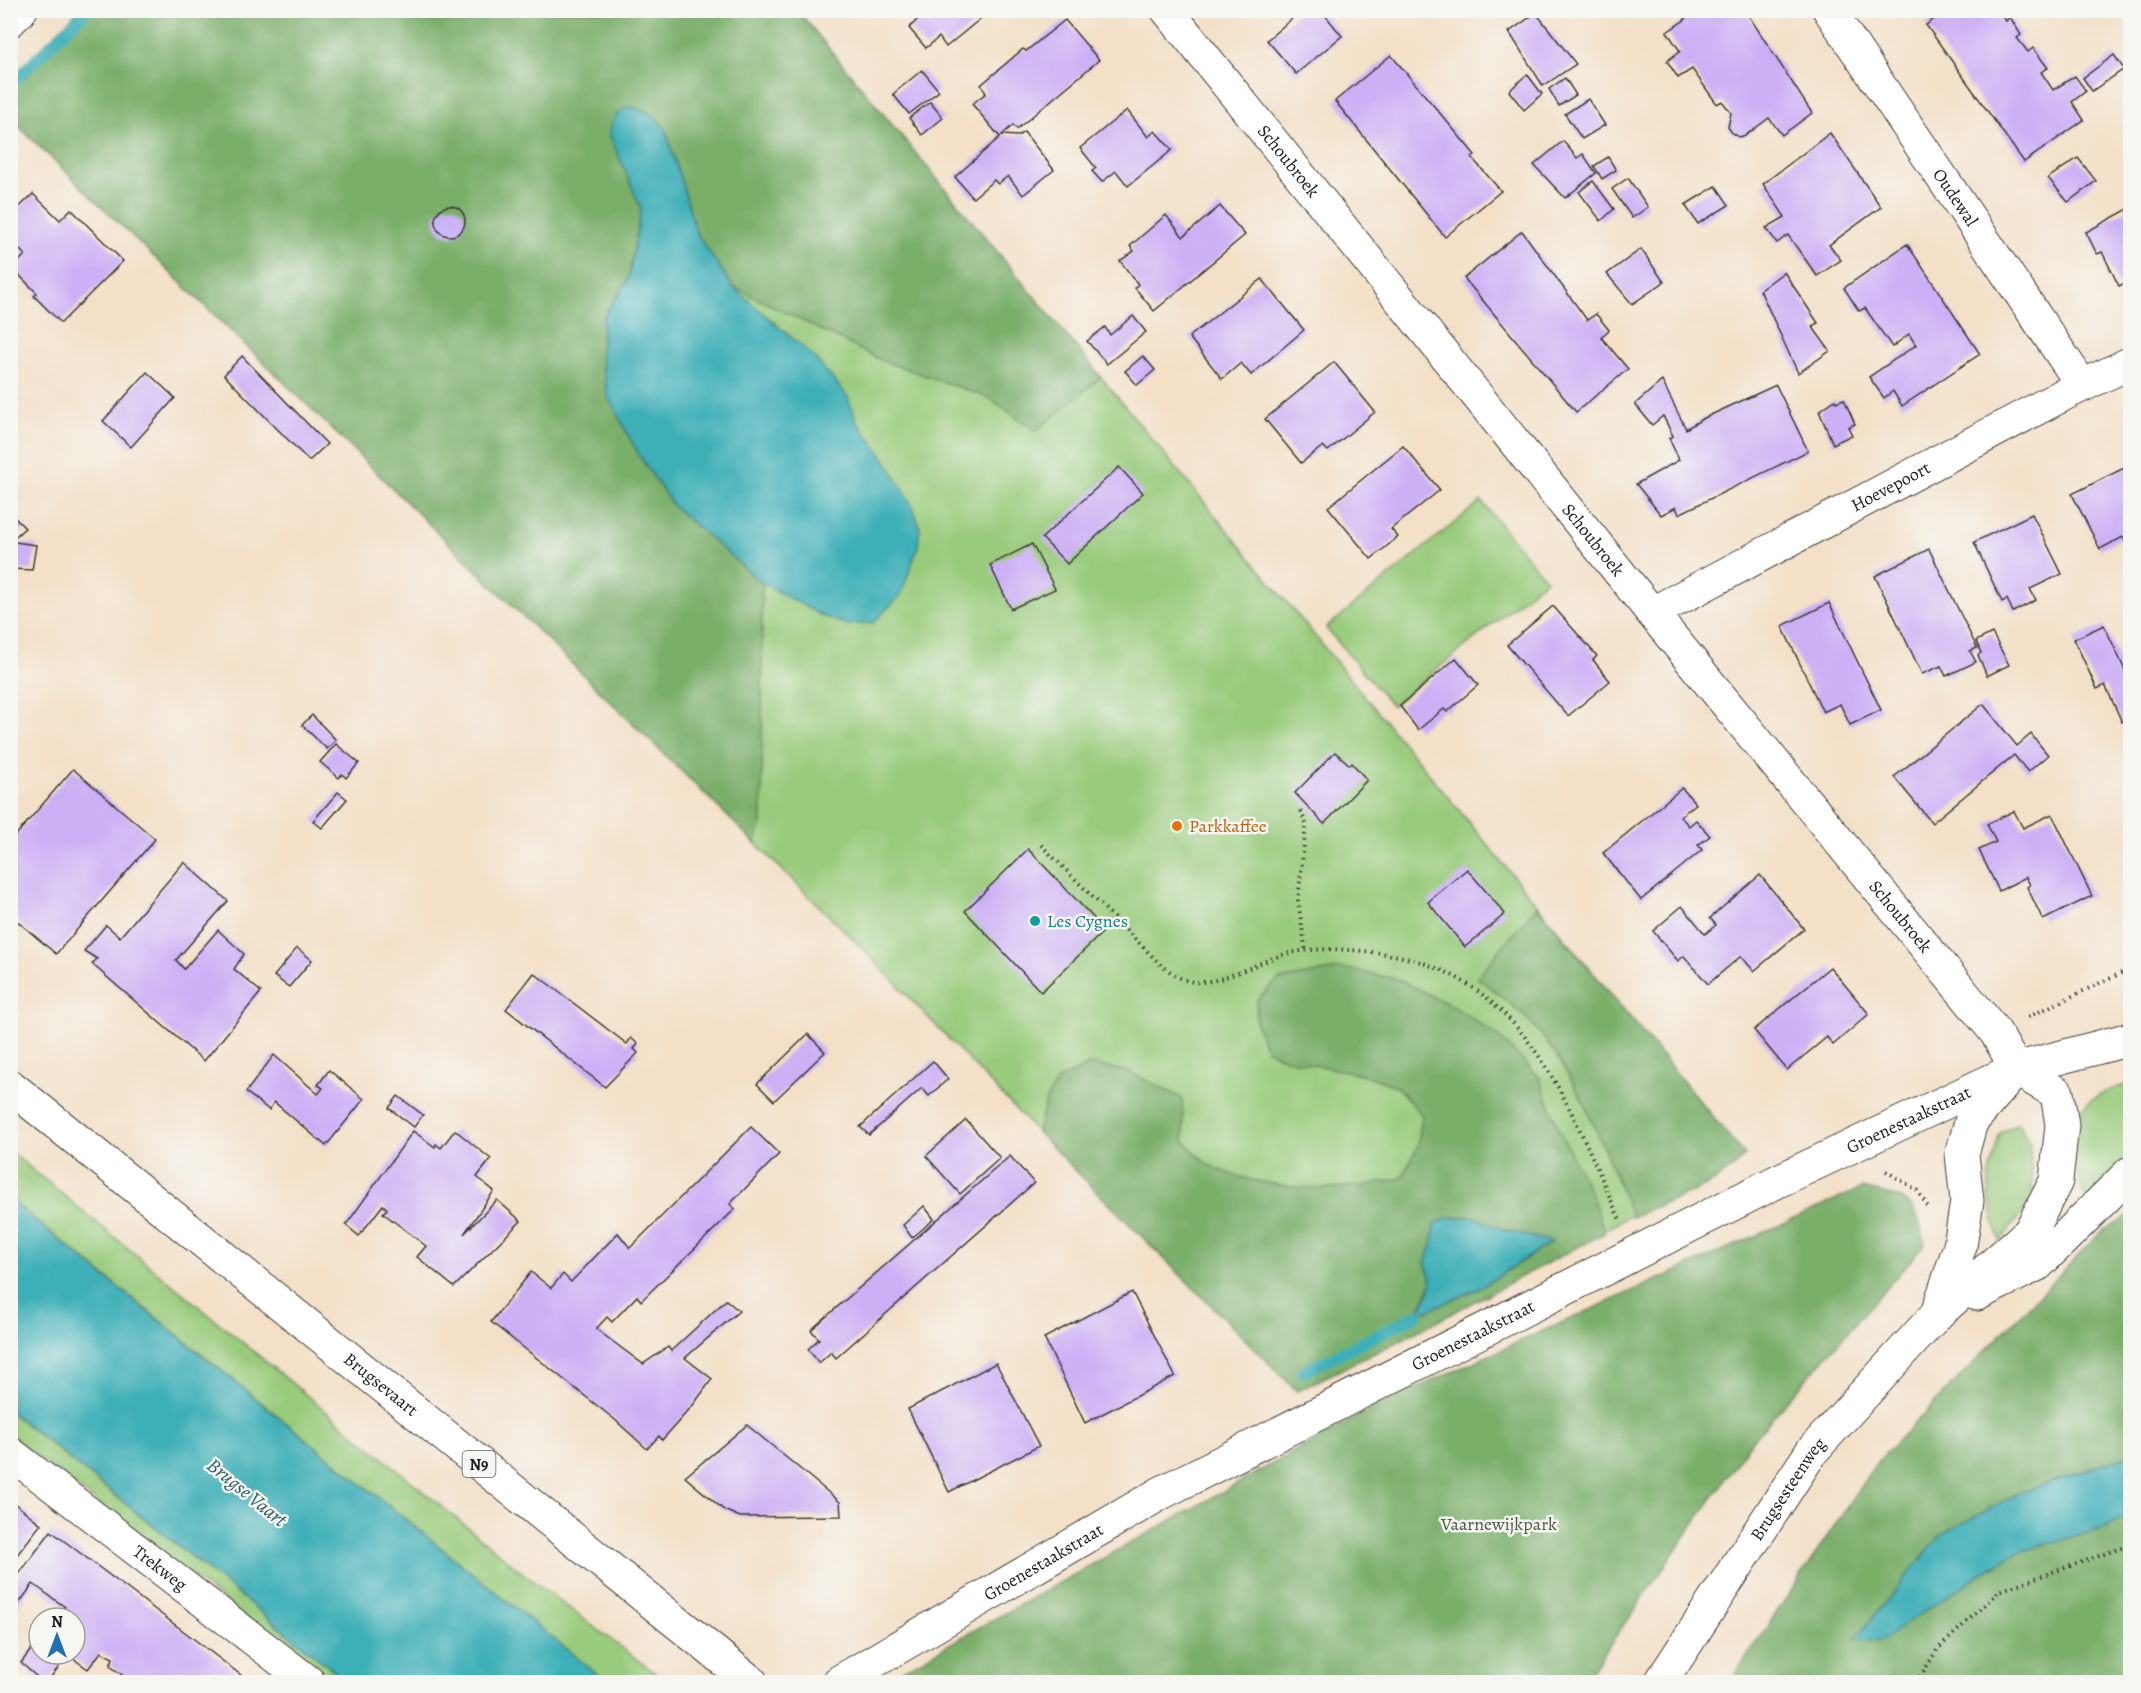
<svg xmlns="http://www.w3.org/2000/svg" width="2141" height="1693" font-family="Alegreya,serif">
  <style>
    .green { fill: #99cb7b; stroke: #5a744c; stroke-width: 1.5 }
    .forest { fill: #7aaf6b; stroke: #4b6644; stroke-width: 1.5; fill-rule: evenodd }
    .water { fill: #3eafb7; stroke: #2d666a; stroke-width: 1.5 }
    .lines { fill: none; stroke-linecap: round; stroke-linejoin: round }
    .stream { stroke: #3eafb7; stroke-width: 12 }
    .building { fill: #ccb0f5 }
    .minor-casing { stroke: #3c3936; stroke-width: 34 }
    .tertiary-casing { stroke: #3c3936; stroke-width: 35 }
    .primary-casing { stroke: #3c3936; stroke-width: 35 }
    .path { stroke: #3c3936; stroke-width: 4; stroke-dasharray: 1.5 4.5; stroke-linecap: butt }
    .minor { stroke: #fff; stroke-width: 32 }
    .tertiary { stroke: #fff; stroke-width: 33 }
    .primary { stroke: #fff; stroke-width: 33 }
    .food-dot { fill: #e8710a; stroke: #f6f6f2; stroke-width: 2 }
    .culture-dot { fill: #0f9aa8; stroke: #f6f6f2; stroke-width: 2 }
    .labels { text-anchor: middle; stroke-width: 5; stroke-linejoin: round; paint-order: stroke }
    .shield { fill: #f6f6f2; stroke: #5d5d5c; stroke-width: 1.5 }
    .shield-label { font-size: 16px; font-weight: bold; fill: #1c1c1c }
    .street-label { font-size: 18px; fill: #1c1c1c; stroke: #f6f6f2 }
    .food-label { font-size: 18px; fill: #c56008; stroke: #f6f6f2; text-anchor: start }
    .culture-label { font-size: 18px; fill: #0d838f; stroke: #f6f6f2; text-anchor: start }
    .park-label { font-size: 18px; fill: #48593d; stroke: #f6f6f2 }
    .water-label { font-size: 20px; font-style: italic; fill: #2b5e62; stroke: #f6f6f2 }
  </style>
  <rect width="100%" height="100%" fill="#f6f6f2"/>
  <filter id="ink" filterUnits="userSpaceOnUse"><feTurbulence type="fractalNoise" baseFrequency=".0167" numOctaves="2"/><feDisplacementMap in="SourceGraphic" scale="12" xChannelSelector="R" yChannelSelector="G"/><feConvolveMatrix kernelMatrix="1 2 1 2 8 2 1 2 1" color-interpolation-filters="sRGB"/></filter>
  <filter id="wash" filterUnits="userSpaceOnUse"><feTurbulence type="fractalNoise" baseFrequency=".008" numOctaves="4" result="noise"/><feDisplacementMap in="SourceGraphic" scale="24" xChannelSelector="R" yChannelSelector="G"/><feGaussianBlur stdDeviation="1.35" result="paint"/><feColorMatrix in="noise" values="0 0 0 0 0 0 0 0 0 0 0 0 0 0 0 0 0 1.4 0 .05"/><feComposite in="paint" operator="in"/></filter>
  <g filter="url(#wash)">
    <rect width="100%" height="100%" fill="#f3e0c7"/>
    <g class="green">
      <path d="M78,11H798L1745,1156L1297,1391L1037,1132L862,948L289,387L11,119L10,79Z"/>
      <path d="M1481,501L1546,580L1392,706L1326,628Z"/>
      <path d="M2130,1084V1157L2086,1201C2065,1142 2058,1100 2130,1084Z"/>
      <path d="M2018,1123L2030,1144L2033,1198L2000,1242C1984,1192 1986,1182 2000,1133Z"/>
      <path d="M11,1152L524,1574L667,1682H607L11,1200Z"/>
      <path d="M10,1412L348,1682H328L11,1436Z"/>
    </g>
    <g class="forest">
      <path d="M78,11H798L1101,377L1036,431L989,398L881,360L732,286L697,234L665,128L610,133L641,209L628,280L603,317L601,356L608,397L639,455L673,506L762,583V824L755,843L289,387L11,119L10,79Z"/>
      <path d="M1537,906L1745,1156C1717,1188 1670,1200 1632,1217C1605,1151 1580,1079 1533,1025C1517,1007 1495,992 1477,977Z"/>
      <path d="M1342,968L1397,979L1453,1006L1498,1036L1539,1077L1558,1127L1591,1194L1605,1233L1397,1342L1297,1391L1037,1132L1046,1100L1057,1080L1091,1064L1129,1072L1182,1098L1184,1141C1193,1149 1204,1164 1215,1168C1273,1192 1343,1193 1402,1178L1418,1146L1422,1115L1396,1086L1361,1074L1285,1059L1266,1049L1256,1023L1257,1000L1278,980ZM1474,1217L1504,1230L1551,1242L1480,1288L1418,1314L1432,1281L1425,1263L1433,1243L1435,1223Z"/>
      <path d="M1862,1188C1906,1198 1915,1197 1925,1244L1751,1442L1584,1682H898L901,1671L1378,1405Z"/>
      <path d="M2130,1214V1455L2017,1494L1955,1591L2016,1553L2104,1528L2130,1516V1682H1730L1877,1462L2101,1232Z"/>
    </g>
    <g class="water">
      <path d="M629,106L650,113L665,128L697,234L732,286L813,356L848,397L857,421L887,462L914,509L920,528L918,547L901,595L873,623L847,625L822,616L762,583L673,506L639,455L608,397L601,356L603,317L628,280L641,209L609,133L615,116Z"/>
      <path d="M10,1201H11L607,1682H348L11,1412Z"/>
      <path d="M1451,1217H1475L1504,1230L1552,1242L1480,1288L1417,1315L1427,1298L1432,1281L1425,1263L1433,1243L1435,1223Z"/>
      <path d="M2130,1455V1516L2104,1528L2016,1553L1955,1591L1879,1642L1855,1639L1942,1534L2017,1494Z"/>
    </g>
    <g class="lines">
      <g class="stream">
        <path d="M10,85L87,10"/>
        <path d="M1303,1372L1417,1315"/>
      </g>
    </g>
    <g id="blocks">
      <g class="building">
        <path d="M917,10H991L946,47L939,37L926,48L909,28L921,16Z"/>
        <path d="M1302,10H1321L1342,36L1296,74L1267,40Z"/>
        <path d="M1680,10H1745L1812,113L1782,135L1769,118L1746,135L1739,137L1732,133L1728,127L1731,113L1722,101L1717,104L1692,69L1678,78L1667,61L1680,51L1667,32L1686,19Z"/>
        <path d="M1947,10H1999L2006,21L2010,17L2021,35L2017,38L2028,52L2033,48L2048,68L2041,72L2053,90L2075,76L2086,91L2072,102L2084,120L2024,162L1926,25Z"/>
        <path d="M1536,13L1576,64L1543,86L1509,32Z"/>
        <path d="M1065,20L1099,60L1017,129L1013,125L1002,135L1018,136L1024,132L1054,170L1023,195L1008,176L998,184L994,180L973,198L955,177L1000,137L972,104L986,93L981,85L1023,49L1026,51Z"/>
        <path d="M1391,55L1475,155L1472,158L1501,191L1445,237L1335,101Z"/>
        <path d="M2114,55L2124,69L2092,91L2083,78Z"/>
        <path d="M922,70L939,91L909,114L893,94Z"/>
        <path d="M1527,74L1542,94L1524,110L1509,91Z"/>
        <path d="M1565,78L1576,95L1559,106L1549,89Z"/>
        <path d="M1588,99L1605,125L1582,139L1565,114Z"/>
        <path d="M930,102L943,118L922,135L909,118Z"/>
        <path d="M1127,110L1148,137L1155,131L1172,150L1128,186L1116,171L1102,182L1092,171L1096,168L1080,148Z"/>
        <path d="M1830,133L1881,207L1829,245L1841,260L1817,276L1788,235L1777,243L1766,228L1785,217L1763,184Z"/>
        <path d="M1563,141L1577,158L1583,154L1596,173L1565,198L1534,165Z"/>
        <path d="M1608,157L1616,170L1602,179L1594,166Z"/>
        <path d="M2078,158L2096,181L2068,202L2048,178Z"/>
        <path d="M1628,178L1648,207L1632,218L1612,189Z"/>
        <path d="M1593,181L1614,209L1601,221L1579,192Z"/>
        <path d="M1716,186L1729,205L1698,224L1685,205Z"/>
        <path d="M33,194L60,220L71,209L123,261L61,323L34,296L37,293L12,268L25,255L10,240V216Z"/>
        <path d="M1220,206L1245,235L1154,311L1135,288L1138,284L1120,261L1134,251L1130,246L1166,215L1183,237Z"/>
        <circle cx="450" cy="221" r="15"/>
        <path d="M2130,208V281L2119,286L2102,252L2097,254L2086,232Z"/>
        <path d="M1522,231L1587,320L1596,314L1609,330L1601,337L1628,369L1576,412L1464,278Z"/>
        <path d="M1907,244L1980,354L1902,406L1893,391L1884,398L1869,377L1916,345L1909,334L1892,347L1865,308L1859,311L1844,288Z"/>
        <path d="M1641,249L1664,282L1632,304L1607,274Z"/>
        <path d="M1784,272L1818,323L1812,326L1830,351L1798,373L1760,290Z"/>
        <path d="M1262,279L1304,330L1251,375L1241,363L1222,379L1189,337Z"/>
        <path d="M1133,316L1146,332L1107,364L1087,341L1105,327L1110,335Z"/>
        <path d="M242,356L327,444L309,461L224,375Z"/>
        <path d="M1143,356L1155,370L1137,385L1125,371Z"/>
        <path d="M1334,362L1375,412L1328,451L1323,446L1301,463L1265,419Z"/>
        <path d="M147,372L175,398L131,447L103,421Z"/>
        <path d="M1662,381L1686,429L1702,419L1776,385L1808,451L1679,514L1676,507L1661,515L1636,484L1679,460L1669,438L1673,436L1663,416L1652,425L1635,404Z"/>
        <path d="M1844,399L1855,424L1848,427L1852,435L1833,444L1819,411L1835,400L1836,402Z"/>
        <path d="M1403,446L1440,490L1391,529L1398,537L1371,559L1328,507Z"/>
        <path d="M2130,465V552L2123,537L2100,549L2072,494Z"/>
        <path d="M1119,467L1143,493L1067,564L1042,538Z"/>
        <path d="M10,513L25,528L10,541Z"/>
        <path d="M2032,514L2062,574L2030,589L2036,600L2013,612L2007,599L2002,602L1974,542Z"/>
        <path d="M15,542L36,545L32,570L11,569Z"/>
        <path d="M1032,544L1055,589L1011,609L990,565Z"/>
        <path d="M1929,549L1977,648L1970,651L1976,662L1946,676L1941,666L1922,674L1875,576Z"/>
        <path d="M1829,603L1881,710L1850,725L1840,704L1823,712L1782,626Z"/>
        <path d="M1553,606L1597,656L1593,660L1610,681L1568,716L1507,645Z"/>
        <path d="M2104,625L2130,681V718L2122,722L2105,685L2097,689L2074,639Z"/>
        <path d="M1992,633L2009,665L1987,676L1978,655L1981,653L1976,641Z"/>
        <path d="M1456,658L1478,685L1447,712L1444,709L1418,730L1400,706Z"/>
        <path d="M1983,704L2017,746L2031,734L2048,755L2028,772L2014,755L1932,823L1894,777Z"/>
        <path d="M312,715L336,740L327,749L302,725Z"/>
        <path d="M336,744L359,763L346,778L342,774L339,778L320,762Z"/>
        <path d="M1335,752L1350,765L1352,763L1367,780L1324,824L1295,793Z"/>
        <path d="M73,769L155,839L56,954L10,915V842Z"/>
        <path d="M1682,788L1696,804L1680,816L1689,826L1696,820L1710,836L1698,845L1702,850L1641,900L1603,853Z"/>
        <path d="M338,792L347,799L322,828L313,821Z"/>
        <path d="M2014,811L2023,828L2052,814L2092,896L2043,920L2027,887L2030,885L2026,877L1999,891L1979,850L1996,842L1987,824Z"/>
        <path d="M1028,849L1105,930L1041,992L965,911Z"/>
        <path d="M184,862L228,901L176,960L184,969L218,930L244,954L234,969L261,992L204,1061L92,964L97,959L84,951L106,925L120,937Z"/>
        <path d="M1467,869L1505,914L1465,947L1428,902Z"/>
        <path d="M1760,875L1804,929L1754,971L1741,956L1708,984L1684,956L1678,961L1653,931L1682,906L1705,934L1716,925L1710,918Z"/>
        <path d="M297,948L312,960L289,987L274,976Z"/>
        <path d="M1830,967L1869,1014L1833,1045L1827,1037L1787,1070L1754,1030Z"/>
        <path d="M534,973L627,1044L631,1038L638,1044L634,1049L638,1053L605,1087L506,1009Z"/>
        <path d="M808,1034L825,1052L774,1101L757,1084Z"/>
        <path d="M274,1055L318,1094L323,1088L318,1085L329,1070L364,1099L326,1146L274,1102L269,1110L246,1092Z"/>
        <path d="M933,1061L948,1079L929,1096L922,1088L869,1135L860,1127Z"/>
        <path d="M398,1096L423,1115L414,1127L389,1108Z"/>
        <path d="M966,1120L1000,1158L960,1194L926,1156Z"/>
        <path d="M751,1127L779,1154L730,1204L735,1209L641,1301L637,1296L612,1322L607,1317L596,1329L643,1364L668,1347L671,1351L726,1300L739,1311L685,1358L712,1379L694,1404L662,1440L659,1436L647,1449L614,1419L491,1322L531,1272L551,1288L563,1274L571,1282L618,1233L630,1248Z"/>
        <path d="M455,1130L491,1159L477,1177L494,1191L464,1234L497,1200L521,1221L454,1287L417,1257L426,1246L383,1213L387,1209L383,1205L359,1236L346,1225L413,1131L435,1147L436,1144L441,1148Z"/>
        <path d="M1010,1156L1034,1183L836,1358L831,1352L819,1363L808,1349L819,1339L811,1330Z"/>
        <path d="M924,1206L934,1219L912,1238L903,1225Z"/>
        <path d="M1132,1292L1175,1376L1085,1423L1044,1338Z"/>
        <path d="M996,1363L1039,1446L949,1492L908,1409Z"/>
        <path d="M747,1425L840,1502L841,1516L740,1517L724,1510L685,1477Z"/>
        <path d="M10,1500L41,1524L10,1564Z"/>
        <path d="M51,1531L190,1636L250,1682H132L110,1666L113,1658L101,1652L88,1669L68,1655L47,1682H43L21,1663L39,1639V1654H75V1618H56L65,1607L33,1584L10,1616V1586Z"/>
      </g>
    </g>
  </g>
  <g filter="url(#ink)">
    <use href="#blocks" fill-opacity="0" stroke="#3c3936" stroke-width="1.5"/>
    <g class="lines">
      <defs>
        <g id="minor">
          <path id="s1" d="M1167,10L1652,613L1996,1033L2016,1069"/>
          <path id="s2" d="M1829,10L2082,385"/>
          <path d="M10,21L21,10"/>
          <path id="s3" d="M1652,613L2065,394L2130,363"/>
          <path id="s4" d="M10,1453L309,1682"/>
        </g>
        <g id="tertiary">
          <path d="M1977,1294L2038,1264L2130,1173"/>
          <path d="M1938,1311L1960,1246L1967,1201L1962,1154L1971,1122L2008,1079"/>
          <path id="s5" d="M839,1682L1161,1493L1778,1181L2016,1069L2130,1039"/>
          <path id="s6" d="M1661,1682L1812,1451L1938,1313L2030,1232L2056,1181L2062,1125L2057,1093L2016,1069"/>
        </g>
        <g id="primary">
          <path id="s7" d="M10,1086L751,1682"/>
        </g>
      </defs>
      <use href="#minor" class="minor-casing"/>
      <use href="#tertiary" class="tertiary-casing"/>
      <use href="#primary" class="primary-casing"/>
      <g class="path">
        <path d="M1301,811L1306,824L1298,901L1306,952"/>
        <path d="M1041,845L1163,967C1170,971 1178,978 1186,980C1215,990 1257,961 1286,954C1313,947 1345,949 1372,952C1523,968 1566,1100 1620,1220"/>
        <path d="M2028,1017L2130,969"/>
        <path d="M1886,1171L1917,1190L1928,1207"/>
        <path d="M1917,1682L1937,1650L1999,1591L2130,1545"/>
      </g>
      <use href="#minor" class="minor"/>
      <use href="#tertiary" class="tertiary"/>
      <use href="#primary" class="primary"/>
    </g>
  </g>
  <circle class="food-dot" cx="1177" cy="826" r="6"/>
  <circle class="culture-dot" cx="1035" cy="921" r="6"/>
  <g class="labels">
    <rect class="shield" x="462.5" y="1451" width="33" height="26" rx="4.5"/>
    <g class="shield-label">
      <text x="479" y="1470">N9</text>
    </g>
    <g class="street-label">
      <text dy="6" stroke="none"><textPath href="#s1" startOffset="194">Schoubroek</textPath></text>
      <text dy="6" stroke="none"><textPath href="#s2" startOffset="226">Oudewal</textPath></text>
      <text dy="6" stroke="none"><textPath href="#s3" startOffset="270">Hoevepoort</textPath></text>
      <text dy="6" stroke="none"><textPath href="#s1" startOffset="680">Schoubroek</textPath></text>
      <text dy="6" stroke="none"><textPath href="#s1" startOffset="1166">Schoubroek</textPath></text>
      <text dy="6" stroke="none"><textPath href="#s5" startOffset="1209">Groenestaakstraat</textPath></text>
      <text dy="6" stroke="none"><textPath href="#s5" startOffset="723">Groenestaakstraat</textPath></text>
      <text dy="6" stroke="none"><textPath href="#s7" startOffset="476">Brugsevaart</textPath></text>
      <text dy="6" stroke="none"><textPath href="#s6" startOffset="231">Brugsesteenweg</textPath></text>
      <text dy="6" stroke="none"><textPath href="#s5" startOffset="237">Groenestaakstraat</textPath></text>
      <text dy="6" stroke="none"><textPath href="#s4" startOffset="189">Trekweg</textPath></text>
    </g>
    <g class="food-label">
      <text x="1189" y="832">Parkkaffee</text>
    </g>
    <g class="culture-label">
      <text x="1047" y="927">Les Cygnes</text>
    </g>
    <g class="park-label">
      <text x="1499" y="1530">Vaarnewijkpark</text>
    </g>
    <g class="water-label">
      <text transform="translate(247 1492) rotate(39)" y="7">Brugse Vaart</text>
    </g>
  </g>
  <rect width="2141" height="1693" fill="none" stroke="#f6f6f2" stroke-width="36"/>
  <g transform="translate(57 1636)"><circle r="28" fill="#f6f6f2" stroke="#9f9f9c" stroke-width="1.5"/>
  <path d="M0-4.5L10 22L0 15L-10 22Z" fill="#1f6fb2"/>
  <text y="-9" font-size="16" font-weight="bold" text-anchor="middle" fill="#1c1c1c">N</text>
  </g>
</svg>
